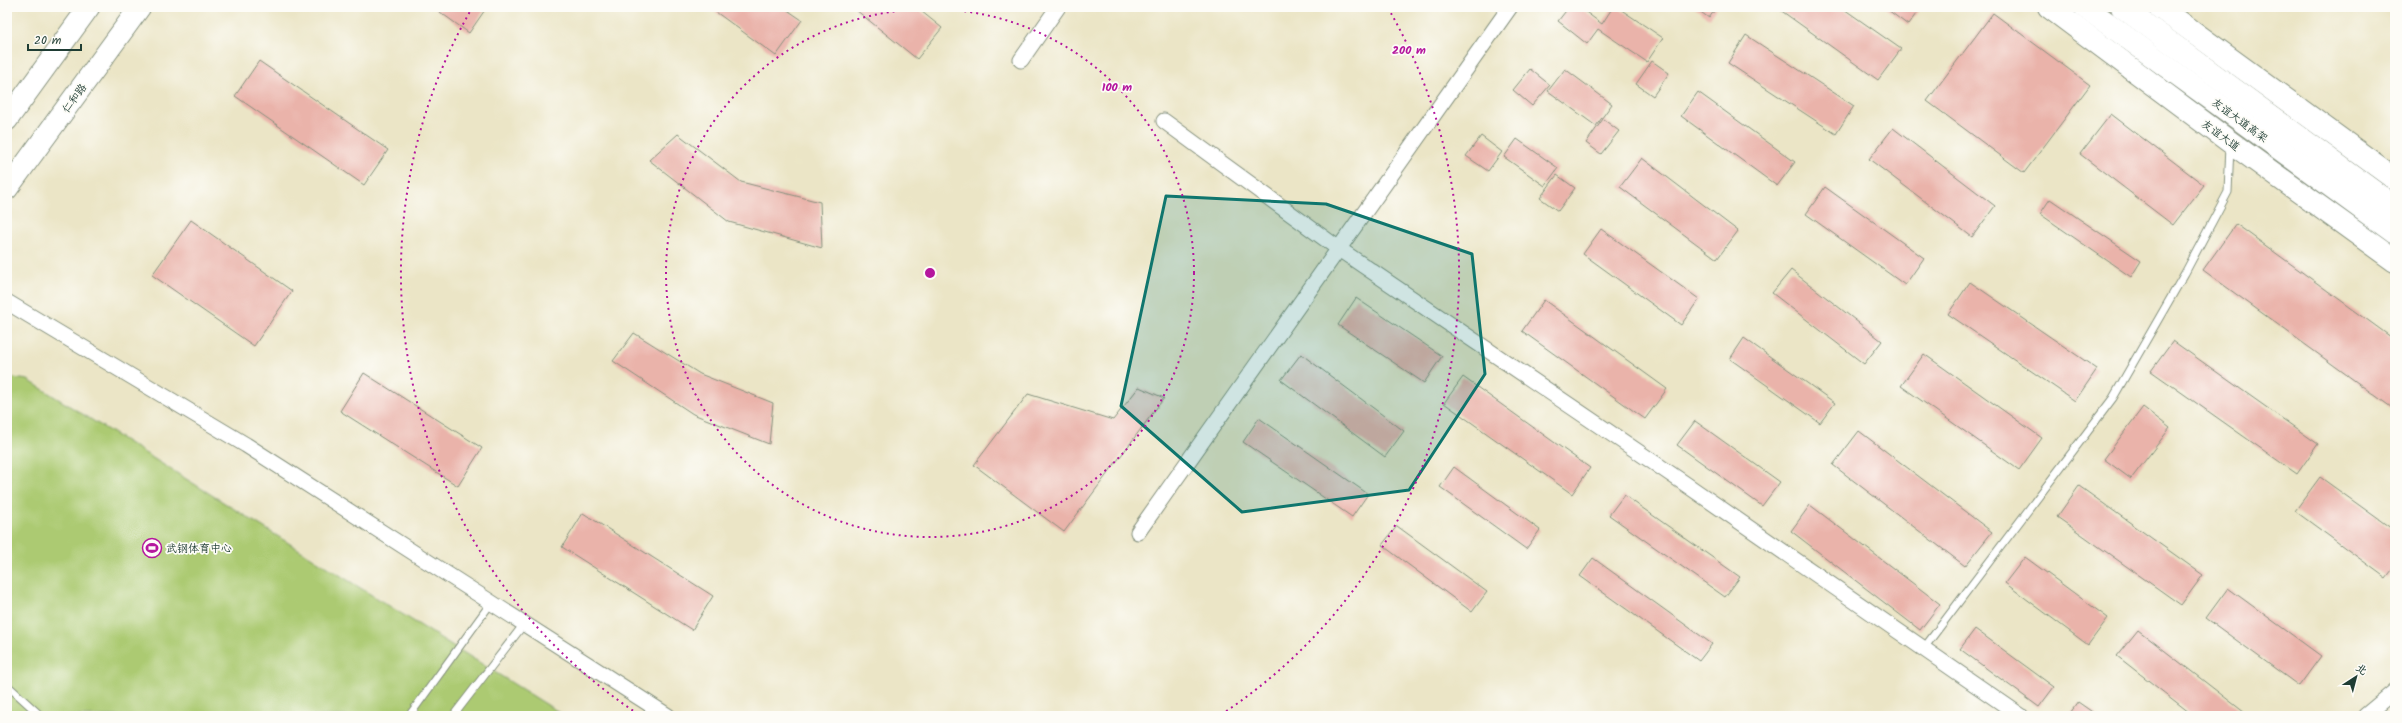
<svg xmlns="http://www.w3.org/2000/svg" width="2402" height="723" font-family="Kalam,'LXGW WenKai TC',sans-serif">
  <style>
    .green { fill: #acca72; stroke: #668453 }
    .building { fill: #eab3aa }
    .lines { fill: none; stroke-linecap: round; stroke-linejoin: round }
    .service-casing { stroke: #85917d; stroke-width: 9 }
    .minor-casing { stroke: #85917d; stroke-width: 17 }
    .secondary-casing { stroke: #85917d; stroke-width: 23 }
    .primary-casing { stroke: #85917d; stroke-width: 24 }
    .service { stroke: #fff; stroke-width: 7 }
    .minor { stroke: #fff; stroke-width: 15 }
    .secondary { stroke: #fff; stroke-width: 21 }
    .primary { stroke: #fff; stroke-width: 22 }
    .marked { fill: #0f766e; fill-opacity: 0.2; stroke: #0f766e; stroke-width: 3; stroke-linejoin: round }
    .ring { fill: none; stroke: #b5179e; stroke-width: 2; stroke-dasharray: 2 4 }
    .labels { text-anchor: middle; stroke-width: 3.5; stroke-linejoin: round; paint-order: stroke }
    .street-label { font-size: 11px; fill: #1f3d34; stroke: #fdfcf7 }
    .poi-label { font-size: 11px; fill: #1f3d34; stroke: #fdfcf7; text-anchor: start }
    .centre { fill: #b5179e; stroke: #fdfcf7; stroke-width: 2 }
    .ring-label { font-size: 12px; text-anchor: middle; font-weight: bold; fill: #b5179e; stroke: #fdfcf7; stroke-width: 3.5; stroke-linejoin: round; paint-order: stroke }
  </style>
  <rect width="100%" height="100%" fill="#fdfcf7"/>
  <filter id="ink" filterUnits="userSpaceOnUse"><feTurbulence type="fractalNoise" baseFrequency=".025" numOctaves="2"/><feDisplacementMap in="SourceGraphic" scale="8" xChannelSelector="R" yChannelSelector="G"/><feConvolveMatrix kernelMatrix="1 2 1 2 8 2 1 2 1" color-interpolation-filters="sRGB"/></filter>
  <filter id="wash" filterUnits="userSpaceOnUse"><feTurbulence type="fractalNoise" baseFrequency=".012" numOctaves="4" result="noise"/><feDisplacementMap in="SourceGraphic" scale="16" xChannelSelector="R" yChannelSelector="G"/><feGaussianBlur stdDeviation="0.9" result="paint"/><feColorMatrix in="noise" values="0 0 0 0 0 0 0 0 0 0 0 0 0 0 0 0 0 1.4 0 .05"/><feComposite in="paint" operator="in"/></filter>
  <g filter="url(#wash)">
    <rect width="100%" height="100%" fill="#ebe5c6"/>
    <path class="green" d="M7,377L28,380L565,716H7Z"/>
    <g id="blocks">
      <g class="building">
        <path d="M433,7H487L469,33Z"/>
        <path d="M709,7H783L802,20L776,56Z"/>
        <path d="M858,7H916L942,28L917,59L856,10Z"/>
        <path d="M1569,7H1579L1602,24L1613,7H1617L1663,38L1647,62L1598,29L1587,44L1558,21Z"/>
        <path d="M1694,7H1717L1709,18Z"/>
        <path d="M1776,7H1841L1901,49L1878,80Z"/>
        <path d="M1884,7H1921L1908,25Z"/>
        <path d="M1993,13L2090,85L2024,173L1927,101Z"/>
        <path d="M1746,35L1854,106L1836,134L1728,63Z"/>
        <path d="M259,61L388,150L364,185L235,96Z"/>
        <path d="M1652,61L1669,73L1653,96L1636,84Z"/>
        <path d="M1530,69L1550,85L1532,106L1513,90Z"/>
        <path d="M1565,69L1612,104L1596,126L1548,91Z"/>
        <path d="M1698,92L1795,162L1777,186L1681,116Z"/>
        <path d="M2111,114L2204,185L2173,225L2080,154Z"/>
        <path d="M1603,119L1619,131L1601,154L1586,143Z"/>
        <path d="M1893,128L1995,206L1972,237L1869,159Z"/>
        <path d="M678,134L741,182L820,202L822,248L729,222L649,160Z"/>
        <path d="M1481,136L1502,152L1488,171L1466,156Z"/>
        <path d="M1517,139L1558,168L1545,186L1504,157Z"/>
        <path d="M1642,158L1738,231L1717,259L1620,187Z"/>
        <path d="M1557,175L1575,188L1558,211L1540,198Z"/>
        <path d="M1825,187L1924,258L1905,285L1806,214Z"/>
        <path d="M2050,199L2141,261L2131,277L2040,214Z"/>
        <path d="M191,220L292,291L254,346L152,275Z"/>
        <path d="M2236,224L2395,340V410L2203,270Z"/>
        <path d="M1601,229L1699,299L1681,325L1583,254Z"/>
        <path d="M1791,270L1882,341L1864,364L1772,293Z"/>
        <path d="M1970,282L2097,369L2075,401L1948,314Z"/>
        <path d="M1356,298L1442,356L1424,383L1338,325Z"/>
        <path d="M1544,300L1667,389L1645,419L1522,331Z"/>
        <path d="M634,333L700,374L773,403L769,444L693,414L613,361Z"/>
        <path d="M1744,338L1835,403L1820,423L1730,359Z"/>
        <path d="M2173,341L2318,444L2297,474L2151,371Z"/>
        <path d="M1301,354L1404,431L1385,457L1281,380Z"/>
        <path d="M1924,354L2042,438L2019,470L1901,386Z"/>
        <path d="M364,373L482,448L458,486L340,411Z"/>
        <path d="M1463,377L1590,468L1572,494L1444,403Z"/>
        <path d="M1139,387L1164,398L1064,532L974,465L1028,394L1113,420Z"/>
        <path d="M2143,407L2170,428L2131,479L2104,459Z"/>
        <path d="M1259,418L1368,494L1352,517L1243,442Z"/>
        <path d="M1695,421L1780,482L1762,506L1677,445Z"/>
        <path d="M1859,431L1992,532L1965,566L1833,465Z"/>
        <path d="M1454,467L1540,530L1526,549L1440,487Z"/>
        <path d="M2320,477L2395,531V566L2386,578L2295,511Z"/>
        <path d="M2079,486L2203,575L2181,605L2057,517Z"/>
        <path d="M1624,495L1740,577L1725,597L1609,515Z"/>
        <path d="M1810,505L1940,604L1920,630L1791,531Z"/>
        <path d="M583,513L713,596L692,630L562,547Z"/>
        <path d="M1397,526L1487,592L1472,612L1382,545Z"/>
        <path d="M2025,557L2108,618L2088,645L2005,583Z"/>
        <path d="M1593,558L1712,644L1699,661L1580,576Z"/>
        <path d="M2228,588L2321,656L2299,686L2206,618Z"/>
        <path d="M1975,629L2054,687L2039,707L1960,649Z"/>
        <path d="M2138,630L2249,716H2194L2117,656Z"/>
        <path d="M2078,702L2098,716H2068Z"/>
      </g>
    </g>
  </g>
  <g filter="url(#ink)">
    <use href="#blocks" fill-opacity="0" stroke="#85917d" stroke-width="1"/>
    <g class="lines">
      <defs>
        <g id="service">
          <path d="M1924,648L2113,398L2185,273L2228,192L2230,146"/>
          <path d="M7,685L41,716"/>
          <path d="M409,716L491,603"/>
          <path d="M453,716L524,624"/>
        </g>
        <g id="minor">
          <path d="M1021,60L1058,7"/>
          <path d="M1164,121L1339,249L1684,483L2021,716"/>
          <path d="M7,302L246,445L668,716"/>
          <path d="M1138,532L1510,7"/>
          <path d="M2365,716L2395,691"/>
        </g>
        <g id="secondary">
          <path d="M7,120L89,7"/>
          <path d="M7,189L140,7"/>
        </g>
        <g id="primary">
          <path d="M2049,7L2230,142L2395,261"/>
          <path d="M2085,7L2395,233"/>
          <path d="M2122,7L2395,207"/>
          <path d="M2159,7L2395,179"/>
        </g>
      </defs>
      <use href="#service" class="service-casing"/>
      <use href="#minor" class="minor-casing"/>
      <use href="#secondary" class="secondary-casing"/>
      <use href="#primary" class="primary-casing"/>
      <use href="#service" class="service"/>
      <use href="#minor" class="minor"/>
      <use href="#secondary" class="secondary"/>
      <use href="#primary" class="primary"/>
    </g>
  </g>
  <path class="marked" d="M1166,196L1326,204L1472,254L1485,374L1409,490L1242,512L1121,406Z"/>
  <g class="ring">
    <circle cx="930" cy="273" r="264"/>
    <path d="M638 714A529 529 0 0 1 472 8M1388 8A529 529 0 0 1 1222 714"/>
  </g>
  <defs>
    <symbol id="stadium-ring" viewBox="-11 -11 22 22"><circle r="9.5" fill="#fdfcf7" stroke="#b5179e" stroke-width="1.5"/><path d="M0-5a6.5 5 0 1 0 0 10a6.5 5 0 1 0 0-10ZM-3.5-1.8h7v3.6h-7Z" fill="#b5179e"/></symbol>
  </defs>
  <g fill-rule="evenodd">
    <use href="#stadium-ring" x="141" y="537" width="22" height="22"/>
  </g>
  <g class="labels">
    <g class="street-label">
      <text transform="translate(74 98) rotate(-54)" y="4">仁和路</text>
      <text transform="translate(2240 120) rotate(36)" y="4">友谊大道高架</text>
      <text transform="translate(2221 135) rotate(36)" y="4">友谊大道</text>
    </g>
    <g class="poi-label">
      <text x="166" y="552">武钢体育中心</text>
    </g>
  </g>
  <circle cx="930" cy="273" r="6" class="centre"/>
  <g class="ring-label">
    <text x="1409" y="54">200 m</text>
    <text x="1117" y="91">100 m</text>
  </g>
  <rect width="2402" height="723" fill="none" stroke="#fdfcf7" stroke-width="24"/>
  <g transform="translate(2356 677) rotate(36)" stroke="#fdfcf7" stroke-width="3" paint-order="stroke">
  <path d="M0-3L7 15L0 10L-7 15Z" fill="#1f3d34"/>
  <text y="-6" font-size="11" font-weight="bold" text-anchor="middle" fill="#1f3d34">北</text>
  </g>
  <path d="M28 44v6h53v-6" fill="none" stroke="#1f3d34" stroke-width="2"/>
  <text x="34" y="44" font-size="12" fill="#1f3d34" stroke="#fdfcf7" stroke-width="3" paint-order="stroke">20 m</text>
</svg>
